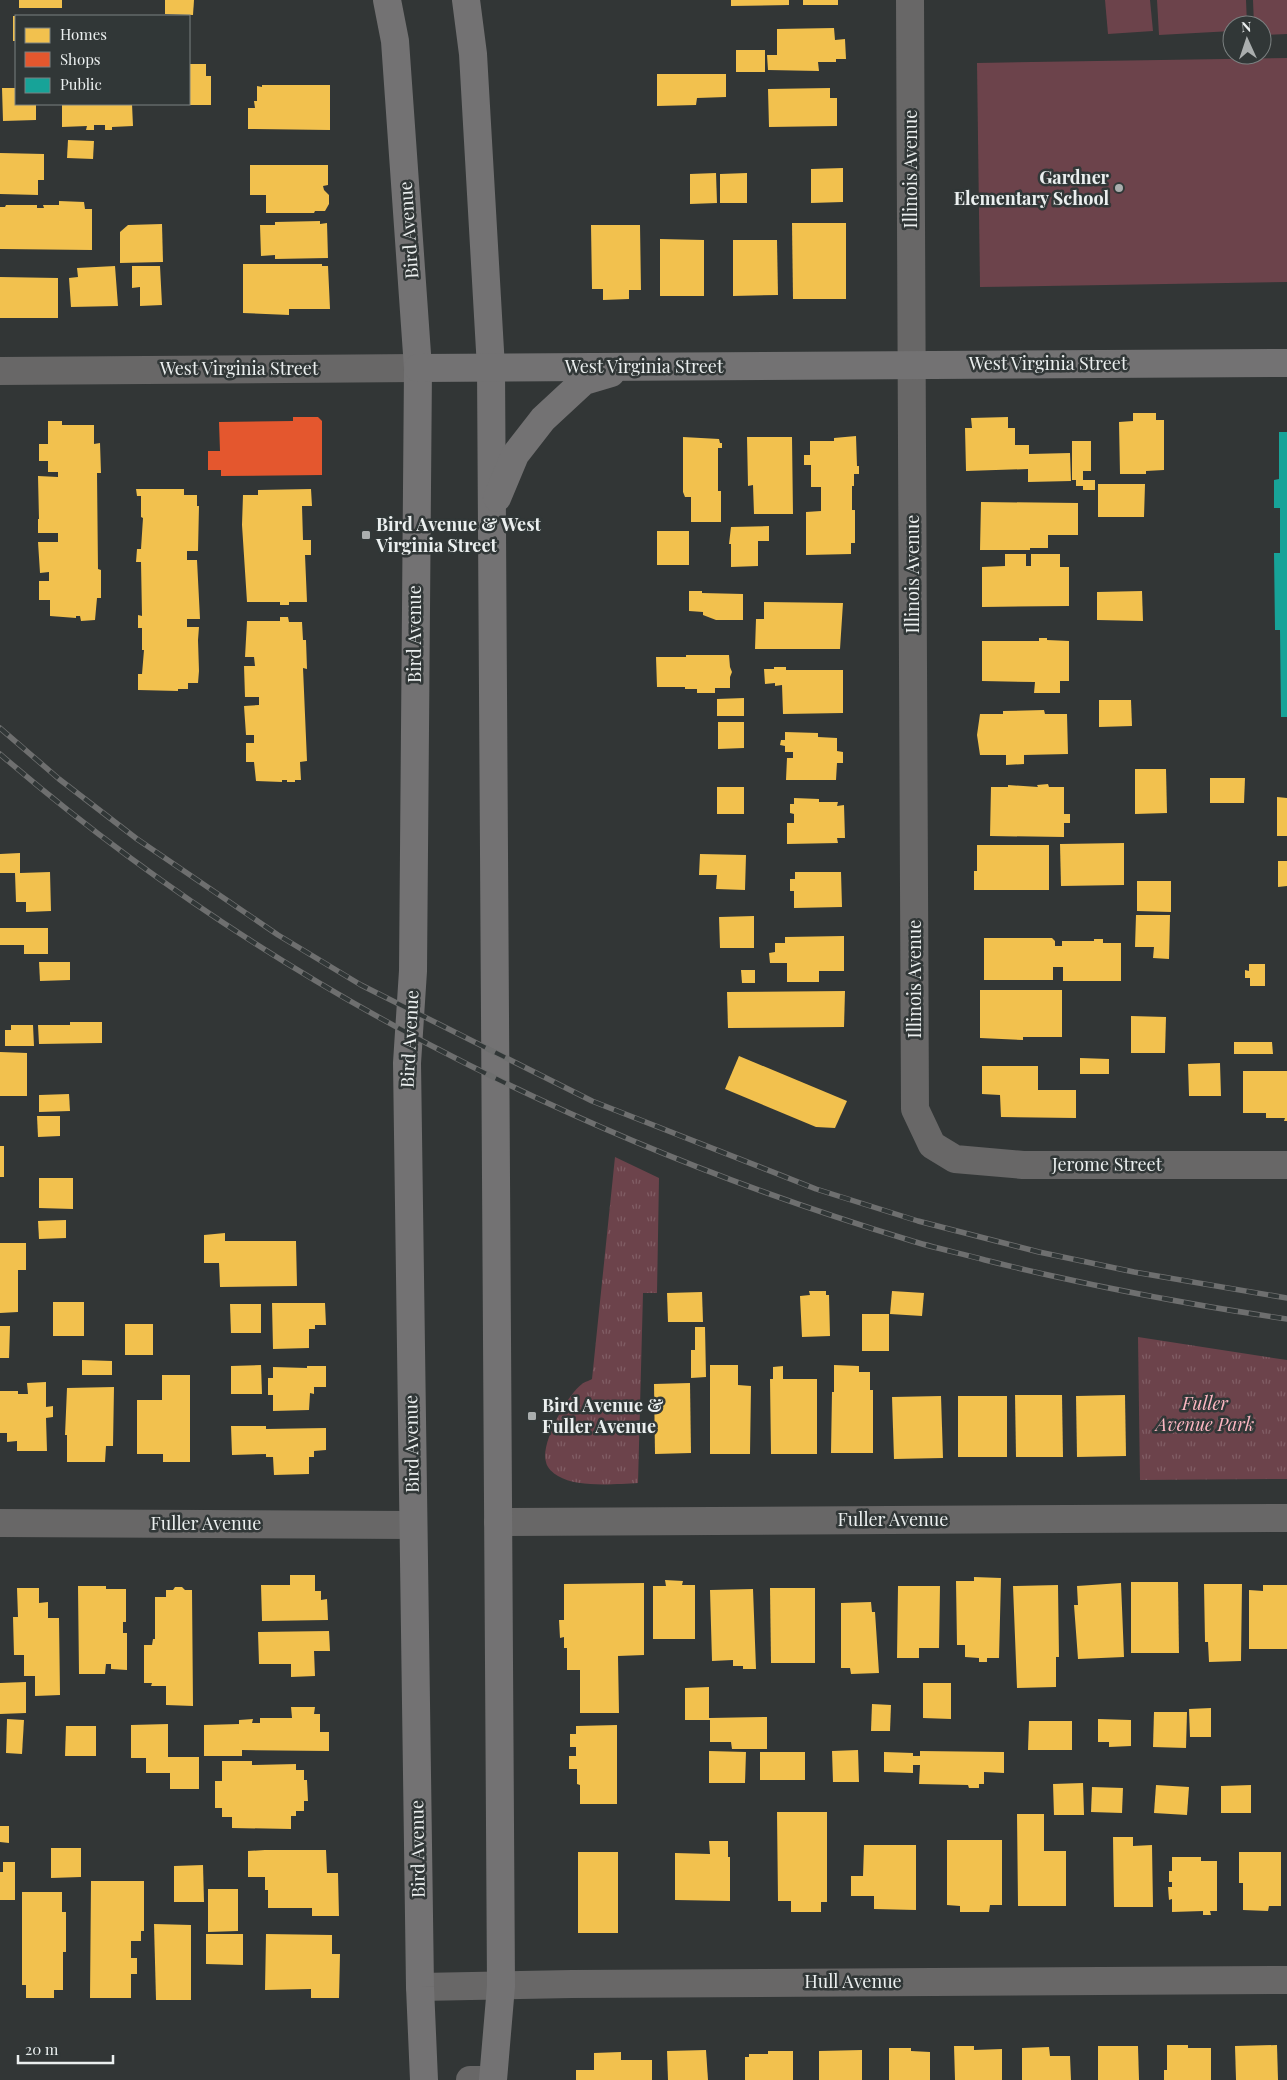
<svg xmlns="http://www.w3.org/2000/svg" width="1287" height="2080" font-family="'Playfair Display',serif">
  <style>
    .green { fill: #6c434b }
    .park { fill: url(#park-tufts) }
    .homes { fill: #f2c14e }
    .shops { fill: #e4572e }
    .public { fill: #17a398 }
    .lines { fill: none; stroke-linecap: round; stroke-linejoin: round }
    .street { stroke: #686767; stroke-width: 28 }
    .secondary { stroke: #737273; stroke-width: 28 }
    .rail-casing { stroke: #6e6f6f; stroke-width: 5.5 }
    .rail { stroke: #313737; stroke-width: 4; stroke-dasharray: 11; stroke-linecap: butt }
    .poi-dot { fill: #aaaeae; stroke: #313737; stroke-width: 2 }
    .labels { text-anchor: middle; stroke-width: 5; stroke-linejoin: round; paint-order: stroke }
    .street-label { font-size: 18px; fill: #ebefef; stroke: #313737 }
    .poi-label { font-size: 18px; font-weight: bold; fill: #ebefef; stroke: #313737; text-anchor: start }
    .park-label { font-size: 18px; font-style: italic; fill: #fcb6c1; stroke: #313737 }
  </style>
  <defs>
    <pattern id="park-tufts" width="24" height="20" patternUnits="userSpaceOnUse" patternTransform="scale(1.25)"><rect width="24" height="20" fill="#6c434b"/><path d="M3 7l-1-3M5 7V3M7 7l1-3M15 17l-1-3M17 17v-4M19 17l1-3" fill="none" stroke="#815e65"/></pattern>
  </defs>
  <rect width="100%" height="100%" fill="#323636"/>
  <g class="green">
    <path d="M1105,0H1150L1153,31L1108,34Z"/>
    <path d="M1157,0H1246L1247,25H1232V31L1159,35Z"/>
    <path d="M1253,0H1287V34L1262,35V25H1254Z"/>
    <path d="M1287,58V282L980,287L977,63Z"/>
  </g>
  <g class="park">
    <path d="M615,1157L659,1178L657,1293H643L638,1483C616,1484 578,1488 558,1476C553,1473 547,1468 546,1462C540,1444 567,1395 582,1384C584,1382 589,1381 592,1379Z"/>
    <path d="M1138,1337L1287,1360V1479L1140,1480Z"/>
  </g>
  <g class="homes">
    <rect x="19" y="0" width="43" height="8"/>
    <path d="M165,0H194L193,15L165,14Z"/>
    <path d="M731,0H789V5L731,6Z"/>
    <rect x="803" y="0" width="35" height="5"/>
    <rect x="13" y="16" width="3" height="25"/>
    <path d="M834,28L835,40L845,39L846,59H836V62H818L819,71L768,70L767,55H777V29Z"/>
    <rect x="736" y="50" width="29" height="22"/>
    <path d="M189,64H206V76H211V105H189Z"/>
    <path d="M657,74H726V97L697,98L696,105L657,106Z"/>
    <path d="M262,85H330V130L248,129V108H255L254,101H257V86L262,87Z"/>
    <path d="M2,88H16V104H36V120L3,121Z"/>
    <path d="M830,88V98H837V126L769,127L768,89Z"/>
    <path d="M62,104H132L133,126L112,127V130H105V125H94V130H86L87,126L62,127Z"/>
    <path d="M68,140L94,141L93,159L67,158Z"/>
    <path d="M0,153L44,154V180H38V195L0,194Z"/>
    <path d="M250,165H328V185L323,186L324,190L329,195V204L325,211H315L314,213H266V195H250Z"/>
    <path d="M843,168V202L811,203V169Z"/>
    <path d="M716,173L717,203L690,204V174Z"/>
    <path d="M747,173V203H720V174Z"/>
    <path d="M59,201L84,202L85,209H92V250L0,249V207H5L6,205H37V208H44L43,205H59Z"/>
    <path d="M320,221V224L327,223L328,258L275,259V255L261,256L260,225H275V222Z"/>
    <path d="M792,223H846V299H793Z"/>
    <path d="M162,224L163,262L120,263V232L128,225Z"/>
    <path d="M591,225H640L641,290H629V299L603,300V289H592Z"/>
    <path d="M660,239L704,240V296H660Z"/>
    <path d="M733,240H777L778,295L733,296Z"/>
    <path d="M243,264H322V266H328L330,309H289V315L243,313Z"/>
    <path d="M115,266L118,306L71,307L69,278L78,277L77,268Z"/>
    <path d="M132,266H160L162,305L140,306V287L132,288Z"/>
    <path d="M0,277L58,278V318H0Z"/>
    <path d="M1133,413H1156V420H1164V470L1146,471V474H1120L1119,422L1133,421Z"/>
    <path d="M1008,417V428H1015V445H1029V454L1070,453L1071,481L1028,482V469L966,471L965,428H972L971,418Z"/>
    <path d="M48,421H62V425H94V444L100,443L101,473H97L98,569L101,570V598H97L95,620L81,621L80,616H76V618L50,616V600H39V581H49V572L40,573L38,542H58V533H38V519H39L38,476L58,477V472H48V461H39V444H48Z"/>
    <path d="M856,436L857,466H859V474H854V486H852V510H855V543H851V554L806,555V512L821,511V487H811V465H804V455H810V441H834V438Z"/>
    <path d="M683,437L719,439L720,443H722V448H718V491H721V522H691V497H685L683,492Z"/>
    <path d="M747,437H792L793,514H754L753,485L748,486Z"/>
    <path d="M1072,441H1091V471H1083V480H1095V490H1083V486H1076V480H1072Z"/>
    <path d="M1098,484H1145L1144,517H1098Z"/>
    <path d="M136,489H184V495H197V506H199L198,551H187V560H197L200,619H187V627H199L198,640L199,671L198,683H188V689H178V691L138,690V674H142L144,650H142V628H138V615L142,616L141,562H136L137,549H141L143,518L141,517V496H137Z"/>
    <path d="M311,489L312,506H302L303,540H311V555H305L307,602H289V605H280V602H247L242,525L243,495H258V490Z"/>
    <path d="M981,502L1078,503V535H1048V548H1030V550H980Z"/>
    <path d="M769,526V541H758V566L731,567V544H729L731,527Z"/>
    <rect x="657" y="531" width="32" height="34"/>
    <path d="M1005,554H1026V566H1031V554H1060V567H1069V606L982,607V567L1005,566Z"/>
    <path d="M689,591H702V593L743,594V620H716L703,615V612L689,611Z"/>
    <path d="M1142,591L1143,621L1097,620V592Z"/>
    <path d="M764,602L843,603L840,649H755L756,619H764Z"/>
    <path d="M280,617H288L289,622H302L303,640H306L307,669L303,668L307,761L300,762L301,780H295V782H287V780H282V782L256,781L254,762H246V743H254V735H246L244,706L259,705V697H245L244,666H255L254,657H245L247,621H280Z"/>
    <path d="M1039,638H1047V640L1069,641V681H1060V693H1034L1035,682L982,681V641H1039Z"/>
    <path d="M686,655H729L730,667L732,672L730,677V688H715V693H697V689H685V687H657L656,657H686Z"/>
    <path d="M774,667H786V670H843V713L783,714L782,685L775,686V683L765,684L764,669H774Z"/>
    <path d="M744,698V716H717V699Z"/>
    <path d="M1099,700H1131L1132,726L1099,727Z"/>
    <path d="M1044,710L1045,714H1067L1068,754L1024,755V764L1006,765V755H980L977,735L980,714H1003V711Z"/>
    <path d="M718,722H744V748L718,749Z"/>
    <path d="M785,732L818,733V737L837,738V751L843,752V763H837L836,780H786L787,758H793V752H785V746L780,745L781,740H785Z"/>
    <path d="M1135,769H1166L1167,813L1135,814Z"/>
    <path d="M1210,778H1245L1244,803H1210Z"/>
    <path d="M1048,784L1049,787H1064V814H1070V823H1064V837L990,836L991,787H1008V785L1038,787L1037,785Z"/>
    <rect x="717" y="787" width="27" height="27"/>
    <path d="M1277,797L1287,798V836H1277Z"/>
    <path d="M794,798L819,799V802H838L837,806L844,805L845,838H837L838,843L787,844V823H794V814L790,813V804H794Z"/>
    <path d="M1124,843V885L1061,886L1060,844Z"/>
    <path d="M977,845H1049V890H974V871H977Z"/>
    <path d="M20,853V873L50,872L51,911L26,912V902H16L15,873H0V854Z"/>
    <path d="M700,854L746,855L745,890L716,889L717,875H699Z"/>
    <path d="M1278,861H1287V886L1278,887Z"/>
    <path d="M795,872H841L842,907L794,908V891H790V879H795Z"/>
    <path d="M1137,881H1171V912L1137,911Z"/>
    <path d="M1136,915H1170L1169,959L1153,958L1154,947H1135Z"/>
    <path d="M754,916V948H720L719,917Z"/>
    <path d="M0,928H48V954H24V945H0Z"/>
    <path d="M844,936V971H819V982H787V963H770L769,953L775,952V943H785V937Z"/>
    <path d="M984,938H1052L1055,941V946H1062V941H1094V939H1103V943H1121V981H1063V967H1053V980H984Z"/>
    <path d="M39,962H70V980L40,981Z"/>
    <path d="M1249,964H1265V986H1250V978H1245V970L1249,971Z"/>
    <path d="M741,970H755V983H742Z"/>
    <path d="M980,990H1062V1037H1023V1040L980,1038Z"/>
    <path d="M845,991L844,1027L728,1028L727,992Z"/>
    <path d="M1131,1016L1166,1017L1165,1053H1131Z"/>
    <path d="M70,1022H102V1043L39,1044L38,1025H70Z"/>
    <path d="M11,1025H33L34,1046H5V1030H11Z"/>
    <path d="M1234,1042H1272L1273,1054H1234Z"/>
    <path d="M0,1052L27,1053V1096H0Z"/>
    <path d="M739,1056L847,1101L835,1128L816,1127L725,1089Z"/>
    <path d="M1080,1058L1109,1059V1074H1080Z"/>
    <path d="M1220,1063L1221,1096H1189L1188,1064Z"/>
    <path d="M982,1066H1038V1090H1076V1118L1001,1117L1000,1095L982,1094Z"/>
    <path d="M1243,1071H1287V1121H1284L1285,1118H1266V1113H1243Z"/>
    <path d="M69,1094L70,1111L39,1112V1095Z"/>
    <path d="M37,1116H60V1136L38,1137Z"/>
    <rect x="0" y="1146" width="4" height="31"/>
    <path d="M39,1178H73V1209L39,1208Z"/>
    <path d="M66,1220V1238L39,1239L38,1221Z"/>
    <path d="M225,1233V1241H296L297,1286L220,1287L219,1263H204V1235Z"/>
    <path d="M0,1243H26V1270H18V1312L0,1313Z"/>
    <path d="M809,1291H826V1295H829L830,1336L802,1337L800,1296L810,1295Z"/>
    <path d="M892,1291L924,1293L922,1316L890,1314Z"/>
    <path d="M702,1292L703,1322H668L667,1293Z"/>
    <rect x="53" y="1302" width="31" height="34"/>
    <path d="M272,1303H325L326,1325H315V1329H309V1348L273,1349Z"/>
    <path d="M230,1304H261V1333H231Z"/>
    <rect x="862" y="1314" width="27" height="37"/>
    <rect x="125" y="1324" width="28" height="31"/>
    <path d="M0,1326H10L9,1358H0Z"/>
    <path d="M695,1327H705L706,1377L691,1378V1350H695Z"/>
    <path d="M82,1360L112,1361V1375H82Z"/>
    <path d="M261,1365L262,1394H231V1366Z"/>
    <path d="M710,1365H738V1385L751,1386L750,1454H710Z"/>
    <path d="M834,1365L859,1366V1372H870V1390H873V1453H831L832,1392H834Z"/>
    <path d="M307,1366H326V1387H314V1394L310,1393L309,1410L273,1411V1395H268V1378H273V1367L307,1368Z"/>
    <path d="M783,1366V1379H817V1454H771L770,1379H773V1367Z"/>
    <path d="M162,1375H190V1462H163V1454H137V1400H162Z"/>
    <path d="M46,1382V1407L53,1406V1417L46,1418L47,1451H17V1441L7,1442V1433H0V1391H18V1394H28L27,1383Z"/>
    <path d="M690,1383L691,1453L655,1454L654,1384Z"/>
    <path d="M114,1387L113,1446H106L105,1462H67V1435H65L67,1388Z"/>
    <path d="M1015,1395H1062L1063,1457H1016Z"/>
    <path d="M1125,1395L1126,1456L1077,1457L1076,1396Z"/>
    <path d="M941,1396L943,1458L894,1459L892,1397Z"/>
    <rect x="958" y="1396" width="49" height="61"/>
    <path d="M231,1426H266V1429L326,1428V1450L314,1451V1457H309V1474L274,1475L273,1457H266V1454L232,1455Z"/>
    <path d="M290,1575H315V1591H321V1600L327,1599L328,1620L262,1621L261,1585H290Z"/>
    <path d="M974,1577L1001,1578L999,1658H987V1662H979V1658L965,1657V1645H957L956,1581H974Z"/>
    <path d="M665,1580L683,1581L682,1585H695V1639H653V1586H666Z"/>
    <path d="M1131,1582H1178L1179,1653H1131Z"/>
    <path d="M644,1583V1655L618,1656L619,1713H580V1670H567V1648H564V1637L560,1638L559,1620H564V1584Z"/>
    <path d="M1121,1583L1124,1657L1078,1659L1074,1605H1078L1077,1586Z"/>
    <path d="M1204,1584H1242L1241,1661L1209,1662L1208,1642H1205Z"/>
    <path d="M1058,1585L1059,1657H1056V1687L1017,1688L1013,1586Z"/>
    <path d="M1263,1585H1287V1649H1249V1590L1263,1591Z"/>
    <path d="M78,1586H106V1589H126V1622H123V1633H127V1670L111,1669V1664H106L105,1674H79Z"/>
    <path d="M898,1586H940L939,1648H919V1658H897Z"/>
    <path d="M175,1587H182L185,1590H192L193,1706L166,1705V1686H151L152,1683H144V1645H152L153,1639H155V1597H166V1590H173Z"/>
    <path d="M17,1588H39V1603L48,1602V1618H59L60,1695L35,1696V1676H24V1655H14L13,1617H18Z"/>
    <path d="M770,1588H815V1663H771Z"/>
    <path d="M753,1589L756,1669H743V1666H733V1660L712,1661L710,1590Z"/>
    <path d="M871,1602L872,1612H875L879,1673L851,1674L850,1668H841V1603Z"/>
    <path d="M329,1631L330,1651H314L315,1676L291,1677V1664H259L258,1632Z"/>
    <path d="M26,1682V1713L0,1714V1683Z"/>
    <path d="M923,1683H951V1719L923,1718Z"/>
    <path d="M709,1687V1718L767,1717V1749H732L731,1742H710V1720H685V1688Z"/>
    <path d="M872,1704L891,1705L890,1731H871Z"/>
    <path d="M291,1707H315L314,1714H320V1732H329V1751L242,1750V1756H204V1725L239,1724V1720L253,1719L252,1723H260V1718H292Z"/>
    <path d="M1211,1708V1737H1190L1189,1709Z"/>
    <path d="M1154,1712H1187L1186,1748L1153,1747Z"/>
    <path d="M7,1719L24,1720L22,1754L6,1753Z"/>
    <path d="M1098,1719L1131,1720V1746L1109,1747V1742H1098Z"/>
    <path d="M1029,1721H1072V1750H1028Z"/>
    <path d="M168,1724V1757H199V1789H170V1773H146V1758H131V1725Z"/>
    <path d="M617,1725V1804H580V1785L577,1784V1769H569V1756H576V1747H570V1734H576V1726Z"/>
    <path d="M66,1726H96V1756H65Z"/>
    <path d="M858,1750L859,1782H833L832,1751Z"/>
    <path d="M709,1751L746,1752L745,1783H709Z"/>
    <path d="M920,1751L1004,1752V1773L984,1772V1784H979V1788H969L968,1785L919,1784L920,1765H913V1773L884,1772V1752L913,1753V1756H920Z"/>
    <rect x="760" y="1752" width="45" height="28"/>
    <path d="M222,1761H252V1765L296,1764V1770H304V1780H307L308,1801H304V1811H296V1816H291V1829L232,1828V1817H222V1808H215V1781H222Z"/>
    <path d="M1083,1783L1084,1815H1054L1053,1784Z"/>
    <path d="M1156,1785L1189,1787L1187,1815L1154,1813Z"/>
    <path d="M1251,1785V1813H1221V1786Z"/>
    <path d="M1092,1787L1123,1788L1122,1813L1091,1812Z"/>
    <path d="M777,1812H827V1902H821V1912H791V1901H778Z"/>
    <path d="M1017,1814H1044V1851H1066V1906H1018Z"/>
    <path d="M0,1826H9V1843L0,1842Z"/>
    <path d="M1113,1837H1133V1846L1152,1845L1153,1907H1114Z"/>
    <path d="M947,1840H1002V1905H990L989,1912H960V1906L947,1905Z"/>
    <path d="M709,1841H728V1857H730V1901L675,1900V1853L710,1854Z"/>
    <path d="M864,1845H916V1910L874,1909V1896H851V1876H863Z"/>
    <path d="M51,1848H81V1877L51,1878Z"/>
    <path d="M265,1850H326L327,1873H338L339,1916H312V1908H268V1890H265V1877H248V1851Z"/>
    <rect x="578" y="1852" width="40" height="81"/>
    <path d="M1239,1852H1281V1906H1269L1268,1911L1243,1910V1883H1239Z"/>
    <path d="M1172,1857H1201V1861H1217V1911H1210L1211,1915H1203V1911L1172,1912V1899L1169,1900L1168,1887H1172V1882H1169V1871H1172Z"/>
    <path d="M3,1862H15V1900H0V1872H3Z"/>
    <path d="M203,1865L204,1902H174V1866Z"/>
    <path d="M91,1881H144V1931H141V1941H131V1958H137V1974H131V1998H90Z"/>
    <path d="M208,1889H238V1931L208,1932Z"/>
    <path d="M22,1892H62V1912H66V1952H63V1990H54V1998H26V1985H22Z"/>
    <path d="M154,1924L191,1925V2000H156Z"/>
    <path d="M206,1934H243V1965L206,1964Z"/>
    <path d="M266,1934L332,1935V1954H340L339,1998H311V1989L265,1990Z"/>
    <path d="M1167,2045H1188V2048H1211V2080H1164V2070H1167Z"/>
    <path d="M1277,2045L1278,2080H1236L1235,2046Z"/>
    <path d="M954,2046H974V2050L1002,2049V2080H955Z"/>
    <path d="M1098,2046H1138L1139,2080H1098Z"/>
    <path d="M1049,2047L1050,2056H1070L1071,2080H1022V2048Z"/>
    <path d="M889,2048H911V2051L930,2052V2080H889Z"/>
    <path d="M706,2050L708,2080H668L667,2051Z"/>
    <path d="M862,2050V2080H819V2051Z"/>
    <path d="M768,2051H793V2080H745V2057H749V2054H768Z"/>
    <path d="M621,2052V2060H652V2080H576V2070H594V2053Z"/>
  </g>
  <path class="shops" d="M293,417H318L322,421V475L221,476V470H208V451H220L219,422L293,421Z"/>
  <path class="public" d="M1279,432H1287V717H1281L1280,630H1275L1274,553H1280V508H1274V480L1279,479Z"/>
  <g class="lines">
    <g class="street">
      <path d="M910,0L915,1109L932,1145L955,1159L1023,1165H1287"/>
      <path d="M0,371L418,368"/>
      <path d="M498,1522L1287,1518"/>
      <path d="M0,1523L413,1525"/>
      <path d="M420,1987L572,1984L1287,1980"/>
      <path d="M470,2080H493"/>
    </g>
    <g class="secondary">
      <path d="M387,0L395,41L418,368L413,971L407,1063L420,1987L424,2080"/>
      <path d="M466,0L473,54L491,368L501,1986L493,2080"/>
      <path d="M418,368L1287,363"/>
      <path d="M497,498L515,455L543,419L584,381L611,373"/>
    </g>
    <defs>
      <g id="rail">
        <path d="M0,728L59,779L137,839L278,935L361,985L592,1101L816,1189L918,1221L1039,1252L1134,1272L1287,1298"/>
        <path d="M0,754C262,980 578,1140 909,1240C934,1248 960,1253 985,1260C1085,1285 1185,1304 1287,1319"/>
      </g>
    </defs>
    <use href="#rail" class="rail-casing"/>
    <use href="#rail" class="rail"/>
  </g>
  <g class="poi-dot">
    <circle cx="1119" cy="188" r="5"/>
    <rect x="361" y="530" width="10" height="10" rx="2.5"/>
    <rect x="527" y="1411" width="10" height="10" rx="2.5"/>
  </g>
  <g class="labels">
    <g class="street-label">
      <text transform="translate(911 169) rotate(-90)" y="6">Illinois Avenue</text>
      <text transform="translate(409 230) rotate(-94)" y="6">Bird Avenue</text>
      <text x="1048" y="370">West Virginia Street</text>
      <text x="644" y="373">West Virginia Street</text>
      <text x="239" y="375">West Virginia Street</text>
      <text transform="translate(913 574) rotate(-90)" y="6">Illinois Avenue</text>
      <text transform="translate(415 634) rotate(-90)" y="6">Bird Avenue</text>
      <text transform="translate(915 979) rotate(-90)" y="6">Illinois Avenue</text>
      <text transform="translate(410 1039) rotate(-87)" y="6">Bird Avenue</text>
      <text x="1107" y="1171">Jerome Street</text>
      <text transform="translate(412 1444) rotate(-91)" y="6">Bird Avenue</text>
      <text x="893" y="1526">Fuller Avenue</text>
      <text x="206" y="1530">Fuller Avenue</text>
      <text transform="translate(418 1849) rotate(-91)" y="6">Bird Avenue</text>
      <text x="853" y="1988">Hull Avenue</text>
    </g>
    <g class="poi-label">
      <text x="1109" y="184" text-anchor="end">Gardner<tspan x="1109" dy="21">Elementary School</tspan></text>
      <text x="376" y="531">Bird Avenue &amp; West<tspan x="376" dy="21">Virginia Street</tspan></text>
      <text x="542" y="1412">Bird Avenue &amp;<tspan x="542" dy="21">Fuller Avenue</tspan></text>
    </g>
    <g class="park-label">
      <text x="1205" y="1410">Fuller<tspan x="1205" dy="21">Avenue Park</tspan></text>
    </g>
  </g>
  <rect x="15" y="15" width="175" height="90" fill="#313737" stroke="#7b8181"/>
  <rect x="25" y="28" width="25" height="15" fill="#f2c14e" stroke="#7b8181"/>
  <text x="60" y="40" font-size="15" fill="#ebefef">Homes</text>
  <rect x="25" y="52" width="25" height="15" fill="#e4572e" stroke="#7b8181"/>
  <text x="60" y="65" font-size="15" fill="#ebefef">Shops</text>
  <rect x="25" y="78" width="25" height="15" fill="#17a398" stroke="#7b8181"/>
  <text x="60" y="90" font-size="15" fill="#ebefef">Public</text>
  <g transform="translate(1247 40) rotate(357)"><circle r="24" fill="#313737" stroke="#7b8181"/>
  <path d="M0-4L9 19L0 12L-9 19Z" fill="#aaaeae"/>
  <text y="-8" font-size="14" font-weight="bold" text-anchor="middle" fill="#ebefef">N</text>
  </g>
  <path d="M18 2055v8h95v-8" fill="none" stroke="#ebefef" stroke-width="2.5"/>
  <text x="25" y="2055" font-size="15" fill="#ebefef" stroke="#313737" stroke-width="4" paint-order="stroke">20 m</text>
</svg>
